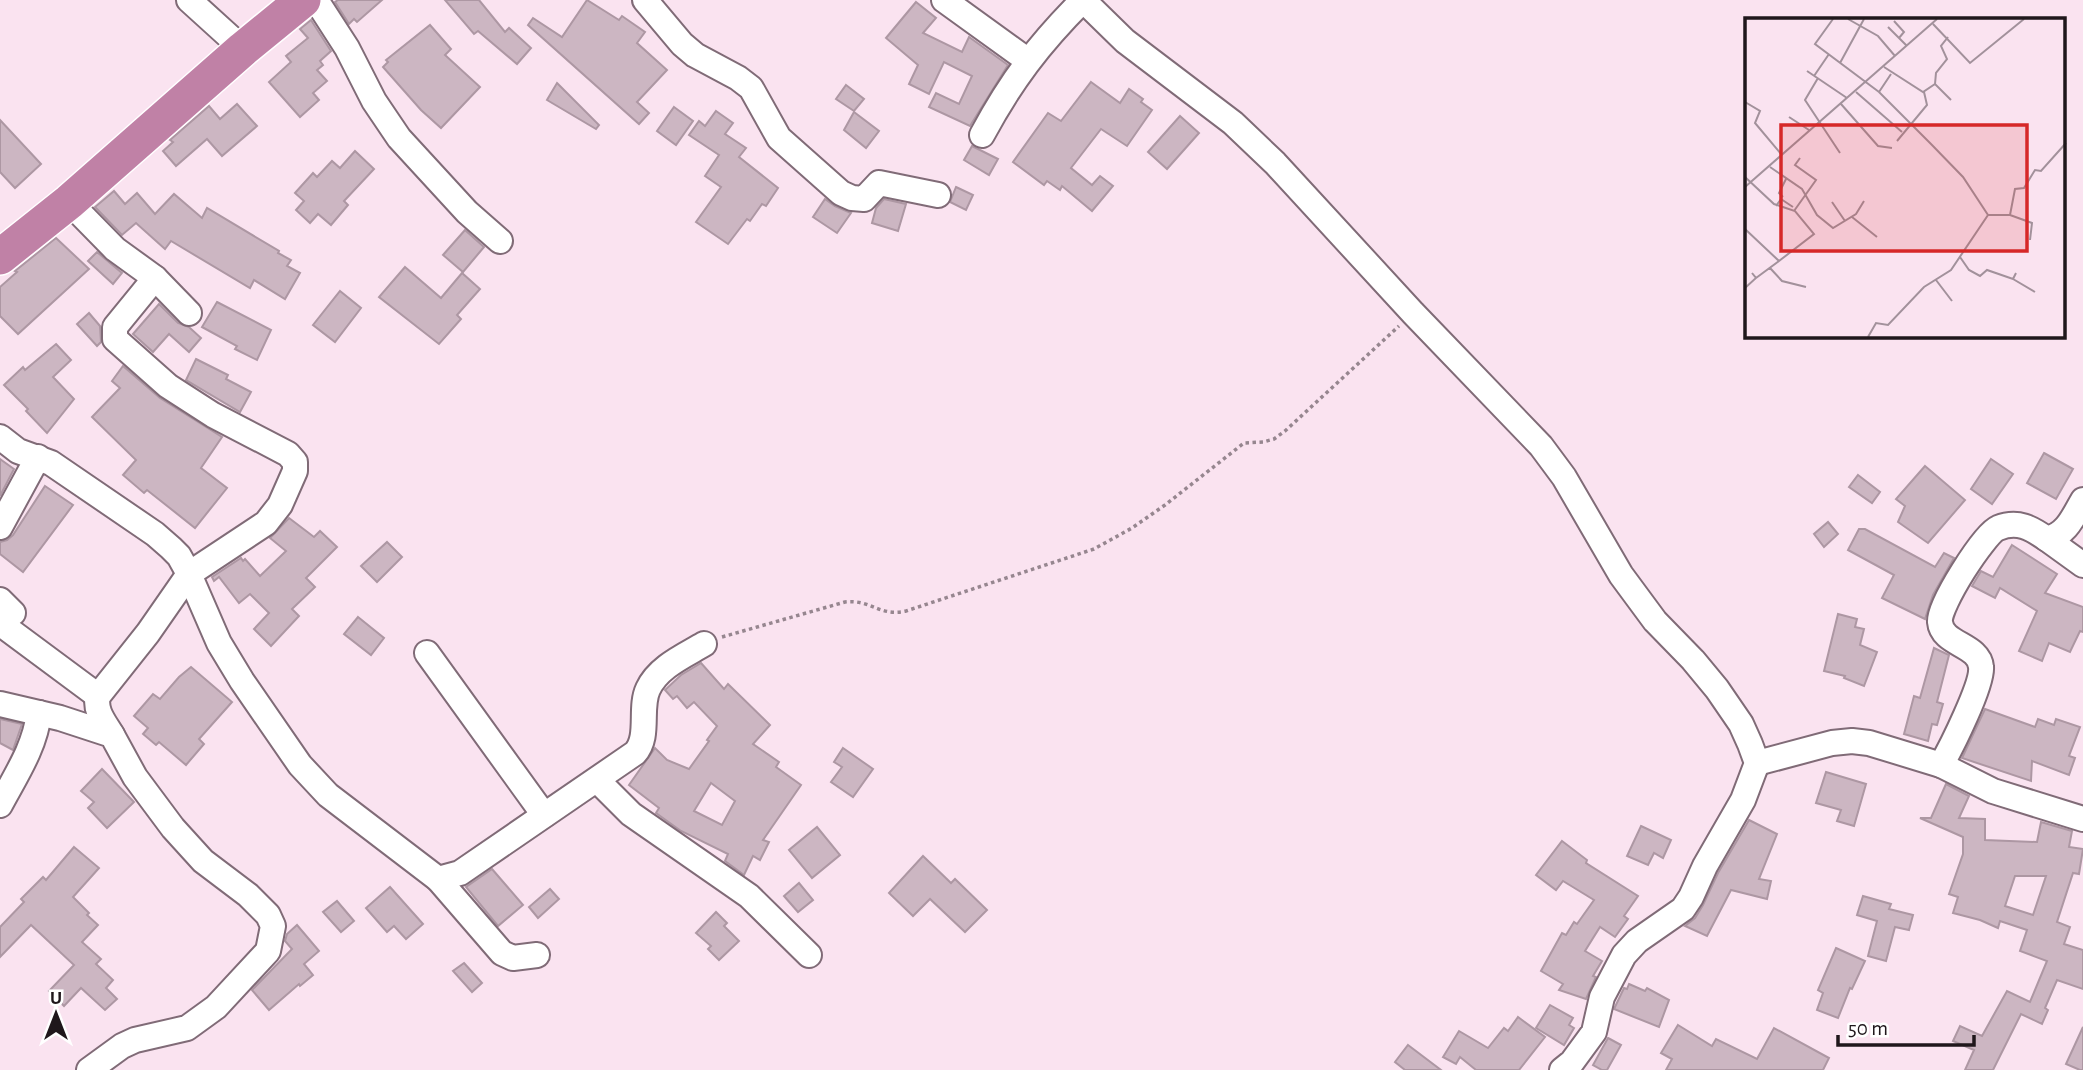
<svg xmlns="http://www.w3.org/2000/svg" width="2083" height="1070" font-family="'Alegreya Sans',sans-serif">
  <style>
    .building { fill: #ccb6c2; stroke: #ad97a3; stroke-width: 2; fill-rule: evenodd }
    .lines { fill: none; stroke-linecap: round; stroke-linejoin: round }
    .minor-casing { stroke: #806b77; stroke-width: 28 }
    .highway-casing { stroke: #fff; stroke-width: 38 }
    .path { stroke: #96868f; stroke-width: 3.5; stroke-dasharray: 3.5 3.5; stroke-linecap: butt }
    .minor { stroke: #fff; stroke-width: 24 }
    .highway { stroke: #c081a6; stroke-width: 35 }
    .inset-road { fill: none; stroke: #a2919b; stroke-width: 2 }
    .view { fill: #d62828; fill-opacity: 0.15; stroke: #d62828; stroke-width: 3.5 }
    .inset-edge { fill: none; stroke: #1f171b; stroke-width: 3.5 }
  </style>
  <rect width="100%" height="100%" fill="#fae3f0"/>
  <g class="building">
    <path d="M338,0H382L357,22L354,19L349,24L335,2Z"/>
    <path d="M445,0H479L505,32L509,28L531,48L517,64L478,31L474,34Z"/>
    <path d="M587,0L619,20L622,16L645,32L637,43L667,70L637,102L649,113L639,124L528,25L533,18L562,37Z"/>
    <path d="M916,2L936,18L923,33L962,52L969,37L1008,65L970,126L929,107L936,93L959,104L972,76L944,62L929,94L909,84L918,65L886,38Z"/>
    <path d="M311,20L331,51L320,61L323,65L317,70L327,81L313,93L319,100L300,117L269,82L291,62L286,56L308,38L300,29Z"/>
    <path d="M430,25L451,49L445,55L480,87L441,128L421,110L383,67L388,62L386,60Z"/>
    <path d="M1091,82L1120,103L1129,89L1143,99L1141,102L1152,110L1127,146L1101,129L1071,168L1092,185L1100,176L1113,186L1092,211L1062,186L1060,190L1047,181L1044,185L1013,162L1048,113L1061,121Z"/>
    <path d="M557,83L599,125L596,129L547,100Z"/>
    <path d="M846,85L864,99L854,111L836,99Z"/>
    <path d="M237,104L257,126L222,156L207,139L176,166L163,151L173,142L170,140L209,106L220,119Z"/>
    <path d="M674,107L693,121L676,145L657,131Z"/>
    <path d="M716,111L733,123L725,134L746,148L739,157L778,188L766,206L762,204L750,221L747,219L728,244L696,222L721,187L705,176L719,155L689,135L699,121L705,126Z"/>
    <path d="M854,112L879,131L866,148L844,130Z"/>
    <path d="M1180,116L1199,133L1167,169L1148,152Z"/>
    <path d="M0,120L41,164L15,188L0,172Z"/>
    <path d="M972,146L998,159L989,175L964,160Z"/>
    <path d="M355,151L374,169L344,201L348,205L331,225L318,214L310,223L296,210L304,201L295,193L313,173L317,177L332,161L340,168Z"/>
    <path d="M956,187L973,195L966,210L950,202Z"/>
    <path d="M114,191L125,204L137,193L155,214L174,194L202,218L207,208L279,251L278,253L291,260L287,266L300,273L285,299L254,280L250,288L171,241L165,249L136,223L122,235L95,207Z"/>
    <path d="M825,199L835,206L851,213L837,233L813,217Z"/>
    <path d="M884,199L906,204L898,231L872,223L876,208Z"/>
    <path d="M465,230L484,247L463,272L443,255Z"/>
    <path d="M56,238L89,269L18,334L0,316V287L17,272L15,271Z"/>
    <path d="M97,252L122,273L113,284L88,261Z"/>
    <path d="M405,267L441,298L462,273L480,289L457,315L461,319L439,344L379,297Z"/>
    <path d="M340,291L361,308L335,342L313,325Z"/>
    <path d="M217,302L271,330L257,360L235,349L237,346L202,327Z"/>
    <path d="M159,304L178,323L189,327L201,338L189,352L169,334L153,352L133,334Z"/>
    <path d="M89,313L100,326L101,342L97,346L77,324Z"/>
    <path d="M56,344L71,360L53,377L74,399L47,433L26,411L28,409L4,385L23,367L25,370Z"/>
    <path d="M196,359L228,375L226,379L251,392L240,412L186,380Z"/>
    <path d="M123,366L160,398L222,437L201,468L227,488L195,528L147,490L144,493L123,475L136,460L92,417L120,388L112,381Z"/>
    <path d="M2044,453L2073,469L2056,499L2027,483Z"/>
    <path d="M0,459L14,469L0,496Z"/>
    <path d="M1991,459L2013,474L1992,504L1971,489Z"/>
    <path d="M1925,466L1965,500L1928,543L1898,522L1905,506L1896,499Z"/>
    <path d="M1858,475L1880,492L1872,503L1849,487Z"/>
    <path d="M45,486L73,505L23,572L0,554V542L7,540L13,535Z"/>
    <path d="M289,518L314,537L320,531L337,547L306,578L315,587L292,609L299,616L271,646L254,629L269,613L250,594L239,603L219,577L214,581L212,577L241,558L243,561L245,559L260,576L286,551L270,538Z"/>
    <path d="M1828,522L1838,534L1824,547L1814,534Z"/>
    <path d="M1859,529H1865L1935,567L1944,553L1954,558L1933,595L1925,619L1882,598L1894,575L1848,550Z"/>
    <path d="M387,542L402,557L377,582L361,566Z"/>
    <path d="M2012,545L2057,574L2045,593L2083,607V632L2080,631L2070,652L2049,643L2042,661L2019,651L2037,611L2000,588L1995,598L1972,586L1981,571L1993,577Z"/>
    <path d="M1838,614L1857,619L1855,627L1864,629L1860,645L1877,652L1864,686L1844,678L1845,676L1824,671Z"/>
    <path d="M358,617L384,638L371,655L344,634Z"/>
    <path d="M1934,648L1949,655L1937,702L1943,704L1937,725L1932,724L1928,741L1904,734L1914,696L1920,698Z"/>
    <path d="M701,663L724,689L728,684L770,725L753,744L779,762L776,767L801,785L763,840L769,842L760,860L753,856L744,875L725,861L728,854L681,831L656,813L659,808L629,785L655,748L667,760L689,769L709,741L707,740L717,726L694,702L687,708L677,696L673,699L665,690L681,675ZM711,783L735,801L722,825L694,811Z"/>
    <path d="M191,667L232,702L199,739L204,744L186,765L159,742L156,745L143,734L148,728L134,716L153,694L160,699L179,677Z"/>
    <path d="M1985,709L2035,727L2038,719L2054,725L2056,719L2080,727L2069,756L2075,758L2069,775L2032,761L2031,781L1962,758Z"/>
    <path d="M0,719L22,724L13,750L0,743Z"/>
    <path d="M843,748L873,769L853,797L831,782L842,767L834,762Z"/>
    <path d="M102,769L134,802L107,828L88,808L94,802L81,791Z"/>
    <path d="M1826,772L1866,784L1854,826L1837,821L1841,810L1816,803Z"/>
    <path d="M1946,784L1969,796L1959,818L1985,819V840L2037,842L2041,822L2072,831L2069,847L2083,849L2079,874L2073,873L2057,922L2070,927L2064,944L2083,950V989L2057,980L2045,1008L2048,1010L2042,1024L2021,1014L1993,1070H1965L1974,1050L1953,1041L1960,1026L1982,1036L2007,991L2030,1002L2047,961L2020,951L2027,930L2000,921L1998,928L1980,920L1953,913L1958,897L1949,894L1963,854V837L1920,818H1931ZM2015,876H2046L2033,915L2005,906Z"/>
    <path d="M1749,820L1777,834L1759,879L1771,881L1767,899L1731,890L1707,936L1685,926L1695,918L1703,905L1718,873Z"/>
    <path d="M1641,826L1671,840L1663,858L1654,853L1648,865L1627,856Z"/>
    <path d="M817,827L840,855L812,878L789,850Z"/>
    <path d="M1562,841L1587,860L1586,863L1638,896L1624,916L1628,919L1615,937L1600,927L1585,951L1602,961L1593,976L1596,977L1586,999L1559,990L1563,984L1541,971L1562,933L1566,935L1574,922L1577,924L1594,900L1563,881L1556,890L1536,875Z"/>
    <path d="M74,847L99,868L73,897L89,913L87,915L98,925L82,942L101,959L96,964L113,980L106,988L117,999L105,1010L81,988L64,1006L49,991L74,965L31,925L0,957V927L24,902L21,899L43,877L46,880Z"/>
    <path d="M923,856L951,883L955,879L987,910L965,932L930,899L913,916L889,893Z"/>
    <path d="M492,869L523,905L498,926L466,887Z"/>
    <path d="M799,883L813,900L798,912L784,896Z"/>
    <path d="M390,887L423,924L406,939L394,926L387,932L366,908Z"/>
    <path d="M550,889L559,899L538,918L529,907Z"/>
    <path d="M1863,896L1891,904L1889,909L1913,915L1909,930L1895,927L1886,961L1868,956L1877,921L1857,915Z"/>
    <path d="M337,901L354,921L341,932L323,912Z"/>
    <path d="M716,912L727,923L724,926L739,941L719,960L708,949L711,946L696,933Z"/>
    <path d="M297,925L319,951L304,964L313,975L300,986L299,984L269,1010L252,990L292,949L285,941L287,934Z"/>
    <path d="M1836,948L1865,961L1852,989L1850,988L1838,1018L1817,1010L1823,993L1818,990Z"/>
    <path d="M464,963L482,983L472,992L453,971Z"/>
    <path d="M1629,984L1645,991L1647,988L1669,1000L1659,1027L1614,1009L1624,988L1627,989Z"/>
    <path d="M1550,1005L1573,1018L1569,1025L1574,1028L1564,1045L1536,1028Z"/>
    <path d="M1518,1017L1545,1037L1519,1070H1476L1460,1057L1456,1064L1443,1057L1459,1031L1488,1048L1504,1028L1508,1031Z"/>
    <path d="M1678,1025L1712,1046L1716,1039L1757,1059L1774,1028L1829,1058L1823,1070H1666L1672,1059L1661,1053Z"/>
    <path d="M2083,1027V1070H2080L2066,1064Z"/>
    <path d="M1608,1038L1621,1045L1607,1070H1602L1593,1065Z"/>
    <path d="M1408,1045L1441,1070H1405L1395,1062Z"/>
  </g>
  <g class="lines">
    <defs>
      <g id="minor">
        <path d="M189,0L243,49"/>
        <path d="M316,0L347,48L374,101L399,138L467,212L500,241"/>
        <path d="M645,0L682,44L695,55L738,78L751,88L779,138L841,193L852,198L864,199L879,183L938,195"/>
        <path d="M944,0L1027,60"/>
        <path d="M1083,0L1125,41L1233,123L1275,163L1413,313L1541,446L1564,477L1621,575L1655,621L1693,660L1717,689L1741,724L1750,744L1757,763L1743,800L1705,866L1691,897L1683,909L1637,941L1624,955L1602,997L1594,1032L1572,1062L1562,1070"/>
        <path d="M982,135C1011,81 1039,44 1083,0"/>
        <path d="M69,202L115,249L155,278L189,313"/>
        <path d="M0,437L18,451L51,463L155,534L171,548L179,556L189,574L219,643L242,681L300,765L328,795L438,879L460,873L635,753C650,737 639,708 648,689C658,667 684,656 704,644"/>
        <path d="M0,527L38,457"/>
        <path d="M2047,539L2083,565"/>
        <path d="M0,600L13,613"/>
        <path d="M0,626L5,627L98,696"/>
        <path d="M427,653L544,815"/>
        <path d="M0,704L60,718L112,735L135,777L173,828L203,861L248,895L268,915L273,926L268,951L216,1007L187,1028L135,1040L122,1046L89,1070"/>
        <path d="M112,735C105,723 94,711 98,696L148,633L189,574L266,523L280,505L295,471V462L288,454L213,415L168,386L115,339V327L155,278"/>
        <path d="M1757,763L1832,743L1852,741L1869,743L1941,765C1951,748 1983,684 1981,667C1979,644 1942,645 1940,622C1938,606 1984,534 1998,528C2018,520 2031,528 2047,539C2067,534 2073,517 2083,500"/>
        <path d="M1941,765L1993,791L2083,819"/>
        <path d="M597,780L631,814L749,896L809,955"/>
        <path d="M0,805C16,775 35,747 39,713"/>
        <path d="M438,879L502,953L513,958L537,955"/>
      </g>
      <path id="highway" d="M0,257L69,202L243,49L303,0"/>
    </defs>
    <use href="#minor" class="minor-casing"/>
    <use href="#highway" class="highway-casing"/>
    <path class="path" d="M722,637L845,602C871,599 879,617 906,611L1094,549L1132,528L1165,505L1244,443L1263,442L1274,439L1285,431L1399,326"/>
    <use href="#minor" class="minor"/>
    <use href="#highway" class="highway"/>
  </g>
  <g transform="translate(1745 18)">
    <rect width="320" height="320" fill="#fae3f0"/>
    <path class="inset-road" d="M88,1L70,26L134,74L186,126L218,159L243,197L206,252L179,269L143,307L131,305L123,319M103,1L133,18L150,38M149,3L159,14L154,20M188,6L225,45L279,1M143,9L162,28M95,45L119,1M139,49L178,74L190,66L206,82M62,53L102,80M69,58L84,36M73,60L60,82L95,135M190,66L191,55L202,41L196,28L203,19M111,74L157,114M134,74L146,56M0,84L15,93L10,105L36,136M96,86L133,128L147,130M44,99L64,112M152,123L182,87L179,74M25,149L57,171L72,197L88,210L111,196L119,183M0,159L29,186L50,193L69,216L34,243M0,169L192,1M38,179L34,175L41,161M87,184L100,203M31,188L36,181L48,189M49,193L71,162L50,147L55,140M243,197H265L270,171L279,170L290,152L296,153L321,125M265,197L287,205L285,222M107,199L132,219M0,211L34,243L11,260M215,239L224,252L235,258L242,252L268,261L271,255M25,250L37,263L61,269M268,261L290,274M191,262L207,283M0,270L11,260L7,255"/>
    <path class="view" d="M36,107H282V233H36Z"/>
    <rect width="320" height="320" class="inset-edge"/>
  </g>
  <g transform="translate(56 1014)" stroke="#ffffff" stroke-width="5" paint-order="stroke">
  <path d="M0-5L12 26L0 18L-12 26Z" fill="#1f171b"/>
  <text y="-10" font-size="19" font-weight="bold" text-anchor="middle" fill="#1f171b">U</text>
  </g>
  <path d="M1838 1035v10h136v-10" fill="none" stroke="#1f171b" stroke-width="3.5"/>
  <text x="1848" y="1035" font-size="21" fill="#1f171b" stroke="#ffffff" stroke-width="5" paint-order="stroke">50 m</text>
</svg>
